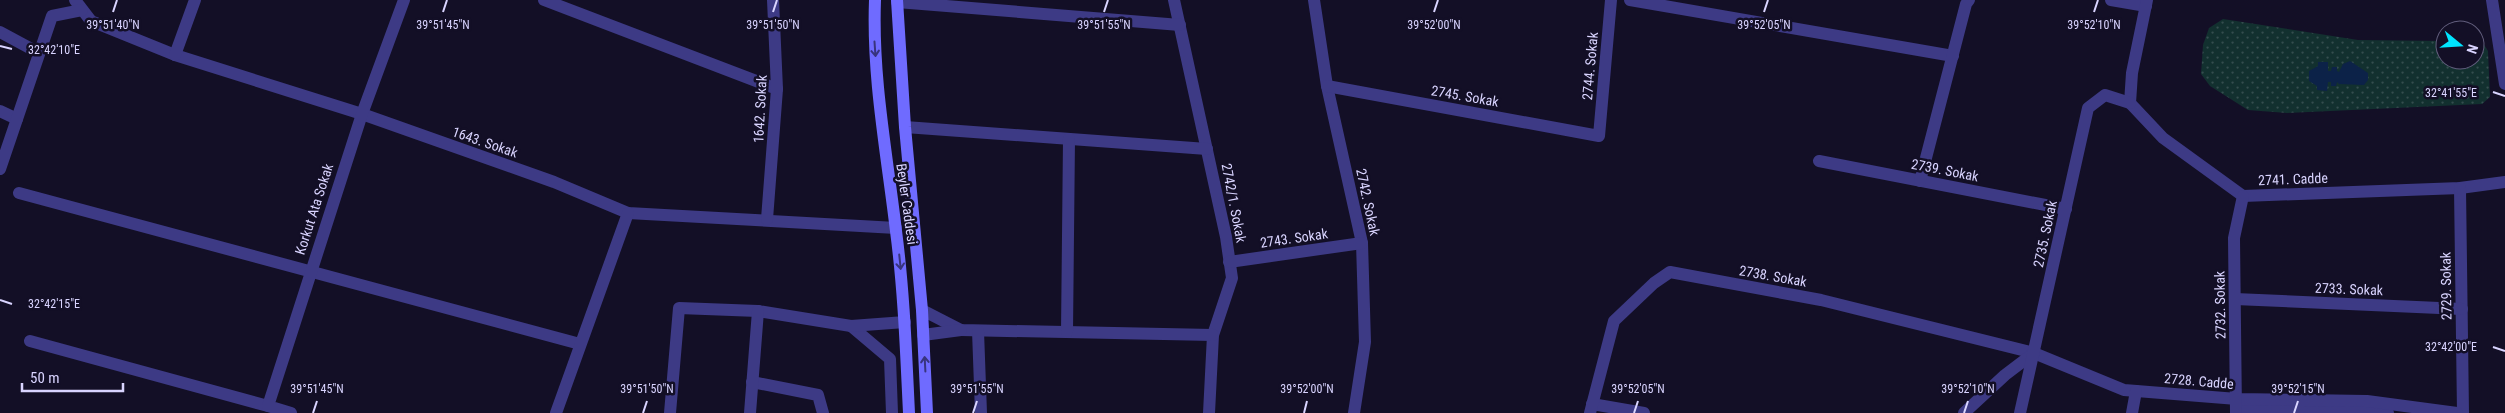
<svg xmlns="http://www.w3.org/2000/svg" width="2505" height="413" font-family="'Roboto Condensed',sans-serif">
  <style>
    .grass { fill: url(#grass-dots) }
    .water { fill: #0c2248 }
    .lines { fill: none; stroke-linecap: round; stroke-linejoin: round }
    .minor { stroke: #3d3a85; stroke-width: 12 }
    .secondary { stroke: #6f6bff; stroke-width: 12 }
    .oneway { stroke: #38347d }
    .ticks { fill: none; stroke: #d9d4ff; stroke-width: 2 }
    .labels { text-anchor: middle; stroke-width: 5; stroke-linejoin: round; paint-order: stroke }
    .street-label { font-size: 14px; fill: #d9d4ff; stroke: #130f26 }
    .ticks-label { font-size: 12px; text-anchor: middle; fill: #d9d4ff; stroke: #130f26; stroke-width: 5; stroke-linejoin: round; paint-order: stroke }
  </style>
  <defs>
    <pattern id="grass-dots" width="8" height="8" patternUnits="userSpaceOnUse" patternTransform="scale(1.25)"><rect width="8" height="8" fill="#12302f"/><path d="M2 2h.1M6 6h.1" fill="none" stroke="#344d4e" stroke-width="1.8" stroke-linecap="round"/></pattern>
  </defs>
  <rect width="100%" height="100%" fill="#130f26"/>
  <path class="grass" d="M2223,19L2358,40L2445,41V60H2475V42L2483,43L2488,51L2490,97L2482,104L2287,113L2248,110L2210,86L2201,74L2203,45L2209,28Z"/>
  <path class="water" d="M2350,61L2368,73V80L2364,85L2339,84L2337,82L2336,86H2331V82H2328L2327,91L2317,90V86L2309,81V71L2318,66V62H2328V71H2331L2332,67H2337V71L2339,72L2343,64Z"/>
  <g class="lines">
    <g class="minor">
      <path d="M75,0L91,21L175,55L362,114L554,182L628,213L896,228"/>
      <path d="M544,0L777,89"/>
      <path d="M1174,0L1226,237L1232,278L1213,335L1209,413"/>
      <path d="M1314,0L1327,86L1362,243L1365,342L1354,413"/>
      <path d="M1630,0L1953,56"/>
      <path d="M2111,0L2146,6"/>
      <path d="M2147,0L2132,73L2130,103L2163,138L2243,196L2460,188L2505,182"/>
      <path d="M2492,0L2505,84"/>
      <path d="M897,2L1180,25"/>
      <path d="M0,32L39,53"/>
      <path d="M175,55L195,0"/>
      <path d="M1327,86L1599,136L1611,0"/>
      <path d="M0,111L17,119"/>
      <path d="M905,127L1207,149"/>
      <path d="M1819,161L2066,209"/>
      <path d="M0,169L52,16L82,10"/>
      <path d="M1920,181L1966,4L1969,0"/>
      <path d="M2460,188L2463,413"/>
      <path d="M19,193L580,344"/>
      <path d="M767,219L777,89L773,0"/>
      <path d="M1229,262L1362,243"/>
      <path d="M2235,299L2462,309"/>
      <path d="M922,310L961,330L1213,335"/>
      <path d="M851,326L890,359L892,413"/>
      <path d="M978,331L981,413"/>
      <path d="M1067,332L1069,139"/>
      <path d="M923,335L961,330"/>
      <path d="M30,341L268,406"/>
      <path d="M752,382L818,395L823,413"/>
      <path d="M1592,404L1644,413"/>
      <path d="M2236,411H2376L2388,413"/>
      <path d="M291,413L268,406L362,114L404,0"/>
      <path d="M556,413L628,213"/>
      <path d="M670,413L679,308L758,311L851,326L905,322"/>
      <path d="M750,413L758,311"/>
      <path d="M1590,413L1614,321L1654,283L1670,272L1821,300L2034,353L2124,390L2237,399L2367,401L2457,413"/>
      <path d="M1964,413L2005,375L2034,353"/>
      <path d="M2020,413L2088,108L2105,95L2130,103"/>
      <path d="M2132,413L2136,391"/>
      <path d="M2236,413L2234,238L2243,196"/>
    </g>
    <g class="secondary">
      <path d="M875,0C872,78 887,154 896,231C904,292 906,352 909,413"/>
      <path d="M897,0L905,127L922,310L927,413"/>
    </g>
  </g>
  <defs><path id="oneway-shaft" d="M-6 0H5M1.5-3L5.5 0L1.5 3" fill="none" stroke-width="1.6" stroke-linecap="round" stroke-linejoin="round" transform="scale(1.25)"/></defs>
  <g class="oneway">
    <use href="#oneway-shaft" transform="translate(875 49) rotate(86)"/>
    <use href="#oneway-shaft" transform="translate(900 262) rotate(84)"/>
    <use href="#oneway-shaft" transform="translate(925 364) rotate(-93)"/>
  </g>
  <path class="ticks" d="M113,12L117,0M443,12L447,0M773,12L777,0M1104,12L1108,0M1434,12L1438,0M1764,12L1768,0M2094,12L2098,0M0,46L12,49M2493,92L2505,96M0,300L12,304M2493,347L2505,351M313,413L317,401M643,413L647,401M973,413L977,401M1304,413L1307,401M1634,413L1638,401M1964,413L1968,401M2294,413L2298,401"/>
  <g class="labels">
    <g class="street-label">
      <text transform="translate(1590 66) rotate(-85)" y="5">2744. Sokak</text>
      <text transform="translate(1465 96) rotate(10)" y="5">2745. Sokak</text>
      <text transform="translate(760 109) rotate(-87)" y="5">1642. Sokak</text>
      <text transform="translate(485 142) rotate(19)" y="5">1643. Sokak</text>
      <text transform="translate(1945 170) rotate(11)" y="5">2739. Sokak</text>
      <text transform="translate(2293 179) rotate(-2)" y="5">2741. Cadde</text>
      <text transform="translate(1368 202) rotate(78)" y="5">2742. Sokak</text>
      <text transform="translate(1234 203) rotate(79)" y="5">2742/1. Sokak</text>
      <text transform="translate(907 204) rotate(82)" y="5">Beyler Caddesi</text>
      <text transform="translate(314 209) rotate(-72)" y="5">Korkut Ata Sokak</text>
      <text transform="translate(2045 234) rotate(-78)" y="5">2735. Sokak</text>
      <text transform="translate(1294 238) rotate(-8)" y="5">2743. Sokak</text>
      <text transform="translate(1773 276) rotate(10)" y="5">2738. Sokak</text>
      <text transform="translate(2446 286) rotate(-91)" y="5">2729. Sokak</text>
      <text transform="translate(2349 289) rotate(2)" y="5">2733. Sokak</text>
      <text transform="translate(2220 305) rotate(-91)" y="5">2732. Sokak</text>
      <text transform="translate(2199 381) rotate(5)" y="5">2728. Cadde</text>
    </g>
  </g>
  <g class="ticks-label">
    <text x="113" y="29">39°51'40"N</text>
    <text x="443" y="29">39°51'45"N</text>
    <text x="773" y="29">39°51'50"N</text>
    <text x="1104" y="29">39°51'55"N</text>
    <text x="1434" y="29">39°52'00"N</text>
    <text x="1764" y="29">39°52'05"N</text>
    <text x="2094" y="29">39°52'10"N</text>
    <text x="54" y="54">32°42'10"E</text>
    <text x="2451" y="97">32°41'55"E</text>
    <text x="54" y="308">32°42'15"E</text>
    <text x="2451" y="351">32°42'00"E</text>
    <text x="317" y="393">39°51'45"N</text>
    <text x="647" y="393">39°51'50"N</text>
    <text x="977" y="393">39°51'55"N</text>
    <text x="1307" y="393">39°52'00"N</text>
    <text x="1638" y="393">39°52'05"N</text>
    <text x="1968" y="393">39°52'10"N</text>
    <text x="2298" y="393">39°52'15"N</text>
  </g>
  <g transform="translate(2460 45) rotate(108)"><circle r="24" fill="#130f26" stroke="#625e7d"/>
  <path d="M0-4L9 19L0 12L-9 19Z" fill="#00e5ff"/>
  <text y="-8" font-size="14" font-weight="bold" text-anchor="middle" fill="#d9d4ff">N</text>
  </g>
  <path d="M22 383v8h101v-8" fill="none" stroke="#d9d4ff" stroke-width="2.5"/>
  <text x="30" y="383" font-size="15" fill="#d9d4ff" stroke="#130f26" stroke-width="4" paint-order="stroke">50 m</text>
</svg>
